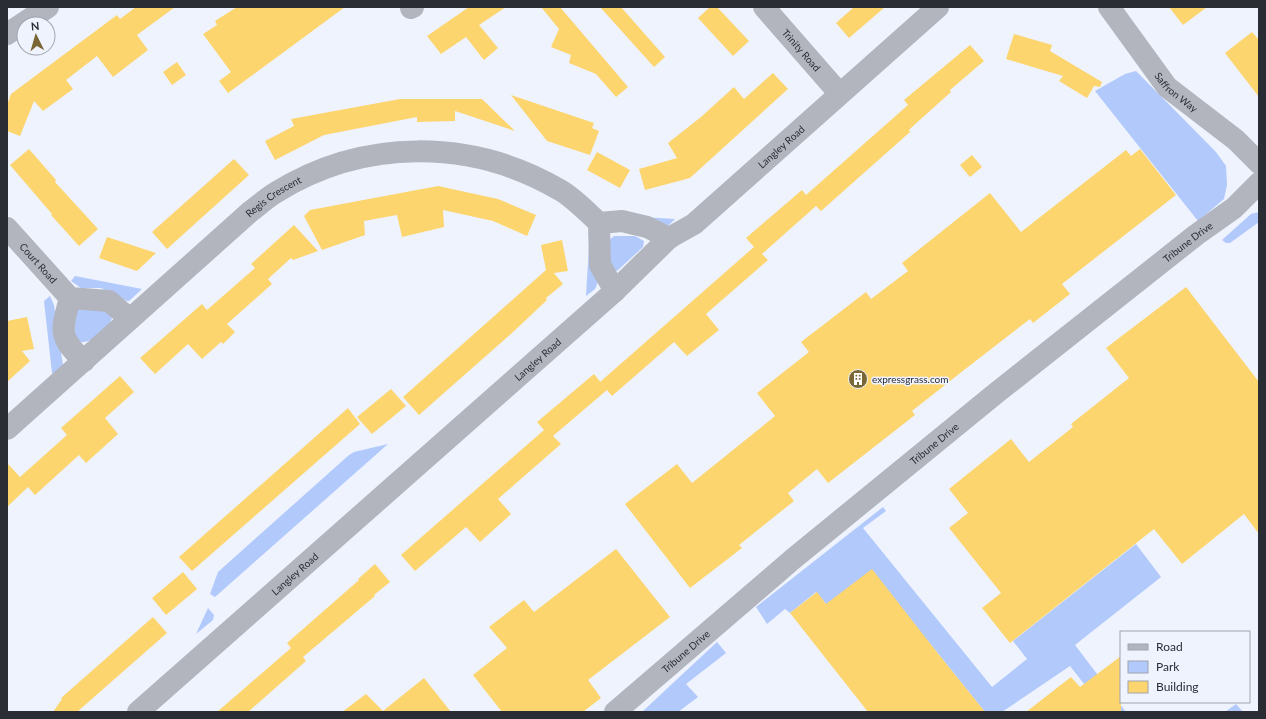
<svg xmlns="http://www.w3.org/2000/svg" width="1266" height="719" font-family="Lato,sans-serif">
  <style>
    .green { fill: #b2c9fc }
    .building { fill: #fdd56e }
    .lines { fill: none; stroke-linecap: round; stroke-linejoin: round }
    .minor { stroke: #b2b5bd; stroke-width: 22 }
    .labels { text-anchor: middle; stroke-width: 3; stroke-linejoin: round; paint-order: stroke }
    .street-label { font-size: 10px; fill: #2a2d34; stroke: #eef3fe }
    .poi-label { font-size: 10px; fill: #2a2d34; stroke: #eef3fe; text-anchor: start }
  </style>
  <rect width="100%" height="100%" fill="#eef3fe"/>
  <g class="green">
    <path d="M1136,71L1216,152L1226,166L1227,185L1224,199L1198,221L1095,91L1125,74Z"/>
    <path d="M1259,212V222L1230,243H1226L1222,240L1251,214Z"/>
    <path d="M626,216L675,219L666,228Z"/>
    <path d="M614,236H635L644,241L643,247L617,271L610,269L609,240Z"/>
    <path d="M589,246L598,282L595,289L586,296Z"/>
    <path d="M75,276L142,289L129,301H127L101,288H81L71,281Z"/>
    <path d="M50,296L54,305L62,359L63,365L55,376L52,373L44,301Z"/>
    <path d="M100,304L112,318C108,331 91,344 78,342L74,339L72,317L78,307Z"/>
    <path d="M388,444L215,597L210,594L218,572L349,455L354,452Z"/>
    <path d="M883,507L886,511L863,528L992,687L1027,659L1013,641L1136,544L1161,577L1075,645L1126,712H1106L1070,666L1002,712H985L928,641L826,604L816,592L790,613L785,609L767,624L756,607Z"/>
    <path d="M208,608L214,615L213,620L196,634Z"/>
    <path d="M717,642L726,653L686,684L698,697L678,712H642Z"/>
    <path d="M1236,704L1243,712H1225Z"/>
  </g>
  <g class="building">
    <path d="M136,7H175L137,35L148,50L113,77L97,56L66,80L73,89L43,111L34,101L20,136L7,131V105L11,94L117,15L120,19Z"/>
    <path d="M237,7H345L228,93L219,81L231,72L203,34L217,25L215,21Z"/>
    <path d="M469,7H506L479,25L498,48L484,60L466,37L441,54L427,36Z"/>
    <path d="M541,7H560L628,87L616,97L596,74L569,63L571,55L551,47L559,29Z"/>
    <path d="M600,7H621L665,57L654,67Z"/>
    <path d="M710,7H717L749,41L733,56L698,18Z"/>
    <path d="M854,7H885L849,38L836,23Z"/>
    <path d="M1169,7H1207L1183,25Z"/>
    <path d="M1252,32L1259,40V97L1225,53Z"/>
    <path d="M1014,34L1052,45L1050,51L1102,82L1100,87L1094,86L1087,98L1059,81L1063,76L1006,59Z"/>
    <path d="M970,45L984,61L950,90L951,92L912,127L909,130L910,132L821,211L816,206L762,254L768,260L706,314L719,330L687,356L674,342L612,396L600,382L754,247L746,238L802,190L806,195L908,105L904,100Z"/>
    <path d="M177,62L186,75L172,85L163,72Z"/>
    <path d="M773,73L788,89L690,178L645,190L639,169L677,158L668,143L701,117L734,87L744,99Z"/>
    <path d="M511,95L594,123L592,128L599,131L590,155L547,141Z"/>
    <path d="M400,99H482L515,131L455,111V121L417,122V117L324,135L275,160L265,141L294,126L291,119Z"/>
    <path d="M29,149L56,180L55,182L98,229L79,246L51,215L52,214L10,165Z"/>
    <path d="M1140,149L1176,195L1062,284L1070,294L1033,323L1030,319L964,370L912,411L915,415L828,483L817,469L788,493L794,501L739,545L742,548L690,588L625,504L677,464L692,483L775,416L757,393L809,352L801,342L866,292L871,299L908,271L902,263L990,193L1021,232L1126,150L1131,156Z"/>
    <path d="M597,152L630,170L620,188L587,170Z"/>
    <path d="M972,155L982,167L970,177L960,165Z"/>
    <path d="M234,159L249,175L167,249L152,232Z"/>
    <path d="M438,186L498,199L536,215L527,236L493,221L443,210L444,227L402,237L397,215L364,221L365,235L322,250L304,216L310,210Z"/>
    <path d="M294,225L318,251L293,260L291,258L268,279L272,284L227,324L235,332L223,344L221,342L202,359L188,344L155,374L140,358L202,304L207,310L255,268L251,264Z"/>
    <path d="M107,237L156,253L137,271L99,258Z"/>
    <path d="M562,240L568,271L554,273L563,284L546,298L547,300L512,333L419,415L403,397L546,270L541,245Z"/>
    <path d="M1186,287L1259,382V534L1244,514L1182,564L1154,529L1010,643L982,608L1001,593L949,528L968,513L949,489L1011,439L1029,462L1073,427L1071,424L1129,378L1106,348Z"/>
    <path d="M27,317L34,349L22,351L30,361L7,382V321Z"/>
    <path d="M594,374L607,390L553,436L561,444L498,499L511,514L480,542L466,527L415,571L401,555L544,430L537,422Z"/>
    <path d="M120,376L134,392L105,418L118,434L86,463L79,455L35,495L28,487L7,507V463L20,477L67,435L61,428Z"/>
    <path d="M391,389L406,406L372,434L357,417Z"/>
    <path d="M348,408L360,424L192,571L179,557Z"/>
    <path d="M616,549L670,617L588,680L601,698L583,712H502L473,675L507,648L489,627L524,600L534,612Z"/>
    <path d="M375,564L390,582L374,595L375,596L303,657L306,661L248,712H217L291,648L287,643L359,580L358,579Z"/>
    <path d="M872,569L936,651L985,712H868L790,613L817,592L826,604Z"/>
    <path d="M183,572L197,589L166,615L152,598Z"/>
    <path d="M153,617L167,633L77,712H53L62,699L61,698Z"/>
    <path d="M1121,656V712H1026L1071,677L1080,687Z"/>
    <path d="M424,678L451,712H342L366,694L383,711Z"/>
  </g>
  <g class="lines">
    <g class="minor">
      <path id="s1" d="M764,7L839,93"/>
      <path id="s2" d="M1109,7L1167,87L1236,140L1259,163"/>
      <path d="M411,8L413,7"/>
      <path d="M7,34L48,7"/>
      <path d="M599,223L600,265L615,291"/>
      <path id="s3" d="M7,228L70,298L109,301L130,319"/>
      <path d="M70,298C61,331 58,337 84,361"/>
      <path id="s4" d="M7,429L251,211C259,205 267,198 275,193C363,138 471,138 560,190C574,198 587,212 599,223L622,221L647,227L669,238"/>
      <path id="s5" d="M138,712L615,291L669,238L694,224L938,7"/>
      <path id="s6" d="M615,712L793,559L995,394L1196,235L1234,208L1259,183"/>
    </g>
  </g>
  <defs>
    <symbol id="building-disc" viewBox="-11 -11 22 22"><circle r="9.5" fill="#7a6635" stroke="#eef3fe"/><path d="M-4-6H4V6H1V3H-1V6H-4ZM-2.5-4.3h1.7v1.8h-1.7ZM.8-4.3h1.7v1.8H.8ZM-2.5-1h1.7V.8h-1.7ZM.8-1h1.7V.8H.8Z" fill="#fff"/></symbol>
  </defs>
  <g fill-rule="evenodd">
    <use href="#building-disc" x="847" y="368" width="22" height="22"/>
  </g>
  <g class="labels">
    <g class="street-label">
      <text dy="4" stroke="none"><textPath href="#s1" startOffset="57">Trinity Road</textPath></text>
      <text dy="4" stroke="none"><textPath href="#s2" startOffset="109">Saffron Way</textPath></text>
      <text dy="4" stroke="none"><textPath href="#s5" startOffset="857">Langley Road</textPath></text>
      <text dy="4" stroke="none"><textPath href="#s4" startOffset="354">Regis Crescent</textPath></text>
      <text dy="4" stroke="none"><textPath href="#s6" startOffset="741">Tribune Drive</textPath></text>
      <text dy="4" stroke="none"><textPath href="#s3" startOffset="47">Court Road</textPath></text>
      <text dy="4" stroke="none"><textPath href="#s5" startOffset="533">Langley Road</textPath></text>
      <text dy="4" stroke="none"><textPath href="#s6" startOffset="417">Tribune Drive</textPath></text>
      <text dy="4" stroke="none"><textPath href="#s5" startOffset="209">Langley Road</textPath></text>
      <text dy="4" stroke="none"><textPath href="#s6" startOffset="93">Tribune Drive</textPath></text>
    </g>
    <g class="poi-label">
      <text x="872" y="383">expressgrass.com</text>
    </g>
  </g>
  <rect width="1266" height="719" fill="none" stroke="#2a2d34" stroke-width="16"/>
  <rect x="1120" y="631" width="130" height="72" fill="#eef3fe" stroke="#a0a4ad"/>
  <rect x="1128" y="644" width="20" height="6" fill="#b2b5bd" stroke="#a0a4ad"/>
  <text x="1156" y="651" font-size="12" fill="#2a2d34">Road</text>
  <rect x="1128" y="661" width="20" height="12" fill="#b2c9fc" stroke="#a0a4ad"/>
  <text x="1156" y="671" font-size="12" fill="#2a2d34">Park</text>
  <rect x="1128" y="681" width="20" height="12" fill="#fdd56e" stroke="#a0a4ad"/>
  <text x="1156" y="691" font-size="12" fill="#2a2d34">Building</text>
  <g transform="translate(36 36) rotate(355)"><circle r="19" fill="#eef3fe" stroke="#a0a4ad"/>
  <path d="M0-3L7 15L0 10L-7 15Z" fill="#7a6635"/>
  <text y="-6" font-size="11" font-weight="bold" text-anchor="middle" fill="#2a2d34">N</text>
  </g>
</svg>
